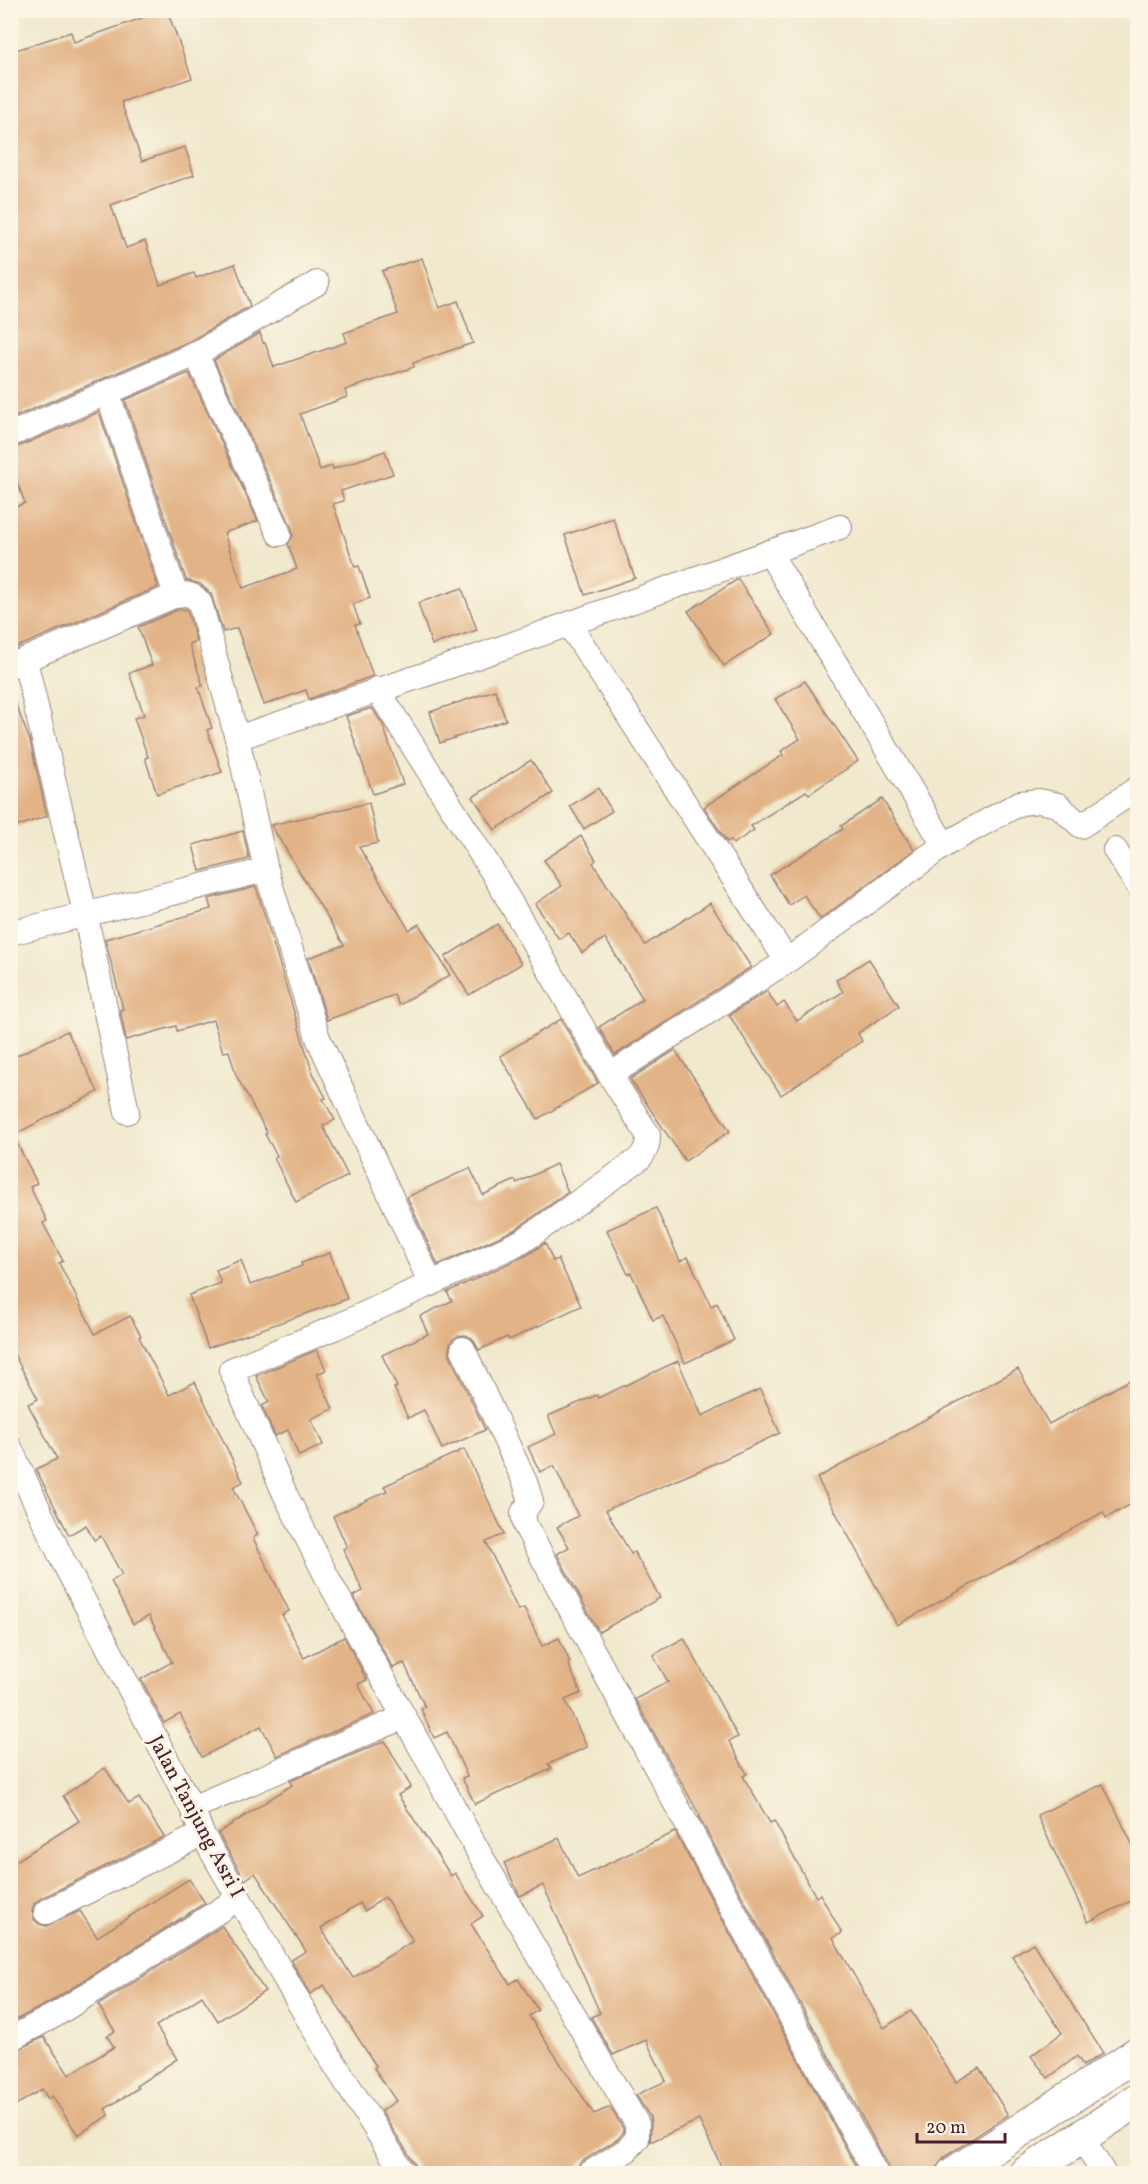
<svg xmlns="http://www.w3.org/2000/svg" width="1148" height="2184" font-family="Vollkorn,serif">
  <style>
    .building { fill: #e2b386; fill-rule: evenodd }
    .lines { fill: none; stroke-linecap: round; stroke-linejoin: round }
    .minor-casing { stroke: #9d847c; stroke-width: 26 }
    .trunk-casing { stroke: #9d847c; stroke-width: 35 }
    .minor { stroke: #fff; stroke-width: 24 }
    .trunk { stroke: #fff; stroke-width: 33 }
    .labels { text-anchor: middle; stroke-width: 6; stroke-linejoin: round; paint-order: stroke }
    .street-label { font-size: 21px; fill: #4a1f2b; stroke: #fcf5e5 }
  </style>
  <rect width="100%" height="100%" fill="#fcf5e5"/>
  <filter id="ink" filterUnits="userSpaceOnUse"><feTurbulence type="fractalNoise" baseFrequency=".0167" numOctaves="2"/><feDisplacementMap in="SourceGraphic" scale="12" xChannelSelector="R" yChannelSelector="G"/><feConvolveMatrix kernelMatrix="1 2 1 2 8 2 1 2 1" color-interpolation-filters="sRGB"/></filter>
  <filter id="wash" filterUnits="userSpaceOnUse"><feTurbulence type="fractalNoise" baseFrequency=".008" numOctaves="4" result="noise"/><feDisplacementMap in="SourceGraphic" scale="24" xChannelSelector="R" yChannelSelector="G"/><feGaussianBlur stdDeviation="1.35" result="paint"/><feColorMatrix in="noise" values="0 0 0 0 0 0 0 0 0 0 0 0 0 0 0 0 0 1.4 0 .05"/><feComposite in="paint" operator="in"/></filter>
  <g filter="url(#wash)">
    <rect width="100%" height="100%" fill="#f0e9cd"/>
    <g id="blocks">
      <g class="building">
        <path d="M165,10H167L192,78L121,102L142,161L185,147L194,175L111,205L126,248L145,241L160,285L194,273L196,278L235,264L250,306L190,341L10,419V52L71,32L74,42Z"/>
        <path d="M422,258L439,308L458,301L473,343L413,363L414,367L345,390L347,397L300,414L320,470L332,466L333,469L385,451L393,474L341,491L344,501L333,504L355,567L359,566L370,598L353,604L360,624L355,625L373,676L309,699L306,690L264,705L237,628L223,632L211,594L200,584L186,580L125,400L189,373L258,521L224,533L243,588L297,569L288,544L293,536L292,528L214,360L260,333L263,343H265L274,367L347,342L344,333L398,314L382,271Z"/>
        <path d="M99,412L158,587L10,650V509L25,503L10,463V447L20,446Z"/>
        <path d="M613,518L635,578L585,595L565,535Z"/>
        <path d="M738,579L774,634L724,666L688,611Z"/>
        <path d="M462,588L477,630L432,645L418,603Z"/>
        <path d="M180,609L187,610L196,641L189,644L203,686L198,687L212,728L207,730L222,772L157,794L145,758L148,757L134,718L144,715L129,673L152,665L138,627Z"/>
        <path d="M805,681L858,761L809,794L806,791L751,826L754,830L733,844L731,840L727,842L704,807L783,755L781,751L800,739L775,699Z"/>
        <path d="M495,690L506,720L440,743L430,712Z"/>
        <path d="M10,697H13L30,741L47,816L10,829Z"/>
        <path d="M372,708L383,725L403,784L373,794L346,716Z"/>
        <path d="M531,760L553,793L495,830L473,797Z"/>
        <path d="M598,788L612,811L584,829L570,806Z"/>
        <path d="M882,799L914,850L820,919L804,895L789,905L770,875L843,829L841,826Z"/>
        <path d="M369,803L378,843L359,847L409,930L419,924L450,975L399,1005L394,995L327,1020L308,958L344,945L271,825Z"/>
        <path d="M243,831L249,859L200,871L193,845Z"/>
        <path d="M581,836L596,860L593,863L645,945L710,903L751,967L615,1055L599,1027L643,999L605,938L582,953L569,933L559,939L535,904L562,886L544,860Z"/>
        <path d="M256,887L312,1071L326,1098L323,1099L335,1120L323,1126L348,1176L296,1202L274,1158L277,1156L265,1134L267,1133L236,1075L229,1051L223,1052L213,1020L177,1031L176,1026L126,1040L120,1010L123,1009L105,939L211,909L208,899Z"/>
        <path d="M497,924L521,964L469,995L445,957Z"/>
        <path d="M869,959L899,1006L858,1033L862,1041L781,1095L729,1015L767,991L777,1007L784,1002L797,1021L843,992L836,980Z"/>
        <path d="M561,1019L598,1083L538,1119L500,1056Z"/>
        <path d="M67,1031L98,1092L13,1135L37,1183L30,1187L47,1221L43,1223L63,1261L59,1263L95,1334L130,1316L141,1336L139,1337L169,1395L195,1382L243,1482L233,1487L258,1535L253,1538L289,1611L282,1615L304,1658L344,1637L367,1680L358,1684L374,1714L277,1756L261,1726L202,1757L180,1714L164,1723L141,1679L172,1662L149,1616L133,1624L111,1581L122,1575L101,1536L94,1540L86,1525L69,1535L36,1469L57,1459L28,1404L38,1399L10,1347V1059Z"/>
        <path d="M675,1050L730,1131L685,1161L630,1079Z"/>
        <path d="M556,1164L568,1192L516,1229L438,1265L407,1197L470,1168L483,1195L515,1180L517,1183Z"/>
        <path d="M656,1208L680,1261L688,1257L711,1306L717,1303L734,1340L685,1363L663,1316L653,1320L631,1273L628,1274L607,1230Z"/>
        <path d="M545,1243L553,1261L558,1259L581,1306L509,1340L507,1337L479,1350L472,1338L465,1335L458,1336L452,1340L449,1347L450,1355L485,1430L442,1449L424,1410L408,1418L394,1388L397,1387L382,1355L428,1334L420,1316L452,1301L447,1292L529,1254Z"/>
        <path d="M330,1253L347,1299L208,1348L189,1295L221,1283L216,1270L241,1260L250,1285L302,1266L301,1263Z"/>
        <path d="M317,1350L326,1370L317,1374L333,1409L311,1419L323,1445L299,1456L288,1430L275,1436L262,1406L269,1402L256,1376Z"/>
        <path d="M678,1361L702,1416L760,1389L780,1433L705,1468L606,1510L631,1554L634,1552L660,1598L599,1632L557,1554L569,1547L557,1527L578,1516L554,1466L540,1472L528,1447L556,1434L548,1416L597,1395L598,1398Z"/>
        <path d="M1018,1369L1049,1424L1137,1376V1501L1106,1518L1103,1512L897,1625L817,1478Z"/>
        <path d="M464,1449L504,1534L486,1542L518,1610L524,1608L542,1646L559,1638L570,1662L568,1663L581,1693L565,1700L587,1747L548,1764L551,1769L475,1804L462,1778L467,1776L447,1732L434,1738L421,1709L425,1707L404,1663L393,1668L353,1596L363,1591L343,1549L347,1547L333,1516L387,1491L384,1486Z"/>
        <path d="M684,1638L738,1737L729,1741L747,1774L743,1776L770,1823L774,1821L816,1897L820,1894L842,1933L833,1938L884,2028L911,2011L956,2082L979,2068L1008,2115L943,2158L933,2174H890L889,2167L699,1817L700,1816L635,1699L668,1682L653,1655Z"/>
        <path d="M385,1741L411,1787L398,1795L451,1876L455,1873L483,1916L471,1924L510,1984L518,1979L538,2010L529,2016L594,2114L610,2107L623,2128V2133L618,2139L581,2162L577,2167L575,2174H418L416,2166L381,2111L396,2101L374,2068L376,2066L324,1985L310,1994L291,1960L306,1951L255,1873L245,1880L218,1833L292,1785L290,1781ZM385,1897L413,1941L353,1978L321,1928L360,1903L365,1911Z"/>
        <path d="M105,1768L129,1804L139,1798L164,1837L40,1899L34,1904L32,1911L34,1919L39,1924L46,1926L80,1911L97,1937L189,1879L205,1903L50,2002L10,2023V1865L79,1821L63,1796Z"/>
        <path d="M1103,1784L1137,1854V1898L1088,1922L1037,1815Z"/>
        <path d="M675,1832L860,2174H725L699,2120L650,2142L651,2124L650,2117L636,2095L666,2081L646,2040L613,2055L591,2017L600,2013L543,1885L520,1896L504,1863L559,1838L578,1878Z"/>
        <path d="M222,1926L265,1991L218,2021L202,1996L156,2026L177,2059L136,2086L138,2088L105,2109L109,2115L78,2135L52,2096L48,2099L42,2089L10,2109V2053L44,2037L69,2075L114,2047L107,2036L115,2031L98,2005Z"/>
        <path d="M1033,1943L1103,2053L1083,2066L1077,2056L1048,2078L1031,2056L1062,2033L1012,1956Z"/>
      </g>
    </g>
  </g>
  <g filter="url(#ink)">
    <use href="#blocks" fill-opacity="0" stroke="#9d847c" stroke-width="1.5"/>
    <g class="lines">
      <defs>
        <g id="minor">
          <path d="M196,354L279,534"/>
          <path d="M107,392L176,595"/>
          <path d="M14,433L196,354L317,283"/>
          <path d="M769,552L944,845"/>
          <path d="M569,624L787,961"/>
          <path d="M25,660L85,913L127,1112"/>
          <path d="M10,666L176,595C187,593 193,594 200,603L237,738L266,870L318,1038L431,1284"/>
          <path d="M377,689L495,876L610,1075L648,1135C648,1145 646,1151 639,1159L523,1241L334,1328L231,1370L285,1494L329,1581L479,1853L637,2124V2139L627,2150L589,2174"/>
          <path d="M237,738L468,660L840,527"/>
          <path d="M1115,850L1138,886"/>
          <path d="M10,933L266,870"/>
          <path d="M610,1075L787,961L944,845L1020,803L1039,801L1058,805L1081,826L1138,788"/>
          <path d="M463,1349L525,1482L531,1501L523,1513L525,1525L876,2174"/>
          <path d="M10,1448L62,1559L192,1808L202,1834L329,2055L404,2174"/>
          <path d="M192,1808L404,1717"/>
          <path d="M46,1912L202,1834"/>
          <path d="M10,2039L57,2014L239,1898"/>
          <path d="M1081,2136L1104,2174"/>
        </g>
        <g id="trunk">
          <path d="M953,2174L1138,2053"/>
          <path d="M1025,2174L1138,2100"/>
        </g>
      </defs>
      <use href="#minor" class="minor-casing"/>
      <use href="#trunk" class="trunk-casing"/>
      <use href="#minor" class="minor"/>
      <use href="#trunk" class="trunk"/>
    </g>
  </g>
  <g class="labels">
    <g class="street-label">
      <text transform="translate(197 1816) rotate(62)" y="7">Jalan Tanjung Asri I</text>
    </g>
  </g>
  <rect width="1148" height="2184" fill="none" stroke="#fcf5e5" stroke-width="36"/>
  <path d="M917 2133v9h88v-9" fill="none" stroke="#4a1f2b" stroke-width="3"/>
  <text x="926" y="2133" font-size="18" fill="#4a1f2b" stroke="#fcf5e5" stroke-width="4.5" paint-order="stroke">20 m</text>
</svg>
